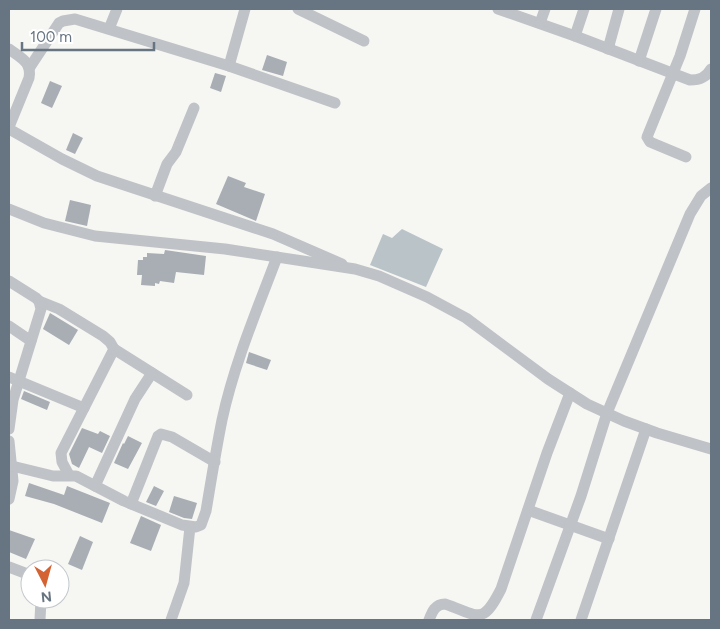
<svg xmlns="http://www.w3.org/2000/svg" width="720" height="629" font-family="Figtree,sans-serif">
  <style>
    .water { fill: #bac3c8 }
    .building { fill: #a8aeb4 }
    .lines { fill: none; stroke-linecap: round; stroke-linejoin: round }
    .minor { stroke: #bfc2c6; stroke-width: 11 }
  </style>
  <rect width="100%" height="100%" fill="#f6f6f3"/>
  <path class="water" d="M402,229L443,249L426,287L370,265L383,234L392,238Z"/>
  <g class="building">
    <path d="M267,55L287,62L283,76L262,70Z"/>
    <path d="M215,73L226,76L221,92L210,88Z"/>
    <path d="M50,81L62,86L52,108L41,103Z"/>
    <path d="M73,133L83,138L75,154L66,150Z"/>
    <path d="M228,176L246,183L244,187L265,194L256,221L216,204Z"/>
    <path d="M70,200L91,205L87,226L65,221Z"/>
    <path d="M165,250L206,256L204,275L176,272L174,283L160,281L159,284L155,283V286L141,285L142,275H137L138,260H143V257H147V253L164,254Z"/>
    <path d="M50,313L78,330L69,345L43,329Z"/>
    <path d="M249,352L271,360L267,370L246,363Z"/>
    <path d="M24,391L50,402L47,410L21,399Z"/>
    <path d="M82,428L98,434L100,431L110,436L102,453L89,447L79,468L72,464L69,454Z"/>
    <path d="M128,436L142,443L128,469L114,463L123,443L124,444Z"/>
    <path d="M29,483L64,495L67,486L110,503L102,523L54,504L25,496Z"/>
    <path d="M154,486L164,491L156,506L146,502Z"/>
    <path d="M174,496L197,503L192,519L184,518L169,512Z"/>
    <path d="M141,516L161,525L151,551L130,543Z"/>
    <path d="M9,530L35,539L26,559L9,552Z"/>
    <path d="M80,536L93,542L82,570L68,564Z"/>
  </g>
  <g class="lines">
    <g class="minor">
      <path d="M298,9L364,41"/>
      <path d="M498,9L575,36L690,80C699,80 706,78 711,69"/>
      <path d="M540,23L545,9"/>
      <path d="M109,29L117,9"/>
      <path d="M575,36L584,9"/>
      <path d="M9,49C21,58 32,62 29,78L9,127"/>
      <path d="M608,49L619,9"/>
      <path d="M639,61L656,9"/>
      <path d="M229,66L245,9"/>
      <path d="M30,67L59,23L63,21L75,19L229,66L335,103"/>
      <path d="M9,129L62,159L97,176L273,234L342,264"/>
      <path d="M686,157L650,142L647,137L680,56L695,9"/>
      <path d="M155,196L167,164L176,152L194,108"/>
      <path d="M9,209L44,223L95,236L225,249L355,269L379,276L427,297L466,318L548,379L587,404L624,421L657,433L711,449"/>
      <path d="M9,281L36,298L39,301L41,309L13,400L9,429"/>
      <path d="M39,301L59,309L103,336L110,342L114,349L61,453L62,462L69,475"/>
      <path d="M9,326L31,341"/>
      <path d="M114,349L187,395"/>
      <path d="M9,377L84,408"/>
      <path d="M9,441L13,481L9,499"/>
      <path d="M12,466L53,476H76L124,501L182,525L196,527L201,525L206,511C211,481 216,450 222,420C234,364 257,310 277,257"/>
      <path d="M95,486L135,399L152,373"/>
      <path d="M131,504L158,436L161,434L172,437L215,462"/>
      <path d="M528,510L609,539"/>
      <path d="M9,567L30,575"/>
      <path d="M40,620L41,599"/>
      <path d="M171,620L184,583L190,527"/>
      <path d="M429,620C432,612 435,604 445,604C478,615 482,627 501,589L547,453L570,393"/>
      <path d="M536,620L581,496L607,413L690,214L701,196L711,188"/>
      <path d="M581,620L646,429"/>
    </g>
  </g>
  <rect width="720" height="629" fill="none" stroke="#677481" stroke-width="20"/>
  <g transform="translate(45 584) rotate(174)"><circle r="24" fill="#ffffff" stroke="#c2c7cd"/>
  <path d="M0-4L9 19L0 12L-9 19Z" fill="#d46334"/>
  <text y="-8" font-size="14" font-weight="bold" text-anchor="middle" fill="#677481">N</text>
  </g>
  <path d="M22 42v8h132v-8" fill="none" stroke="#677481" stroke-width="2.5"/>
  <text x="30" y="42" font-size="15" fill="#677481" stroke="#ffffff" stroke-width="4" paint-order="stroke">100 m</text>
</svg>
